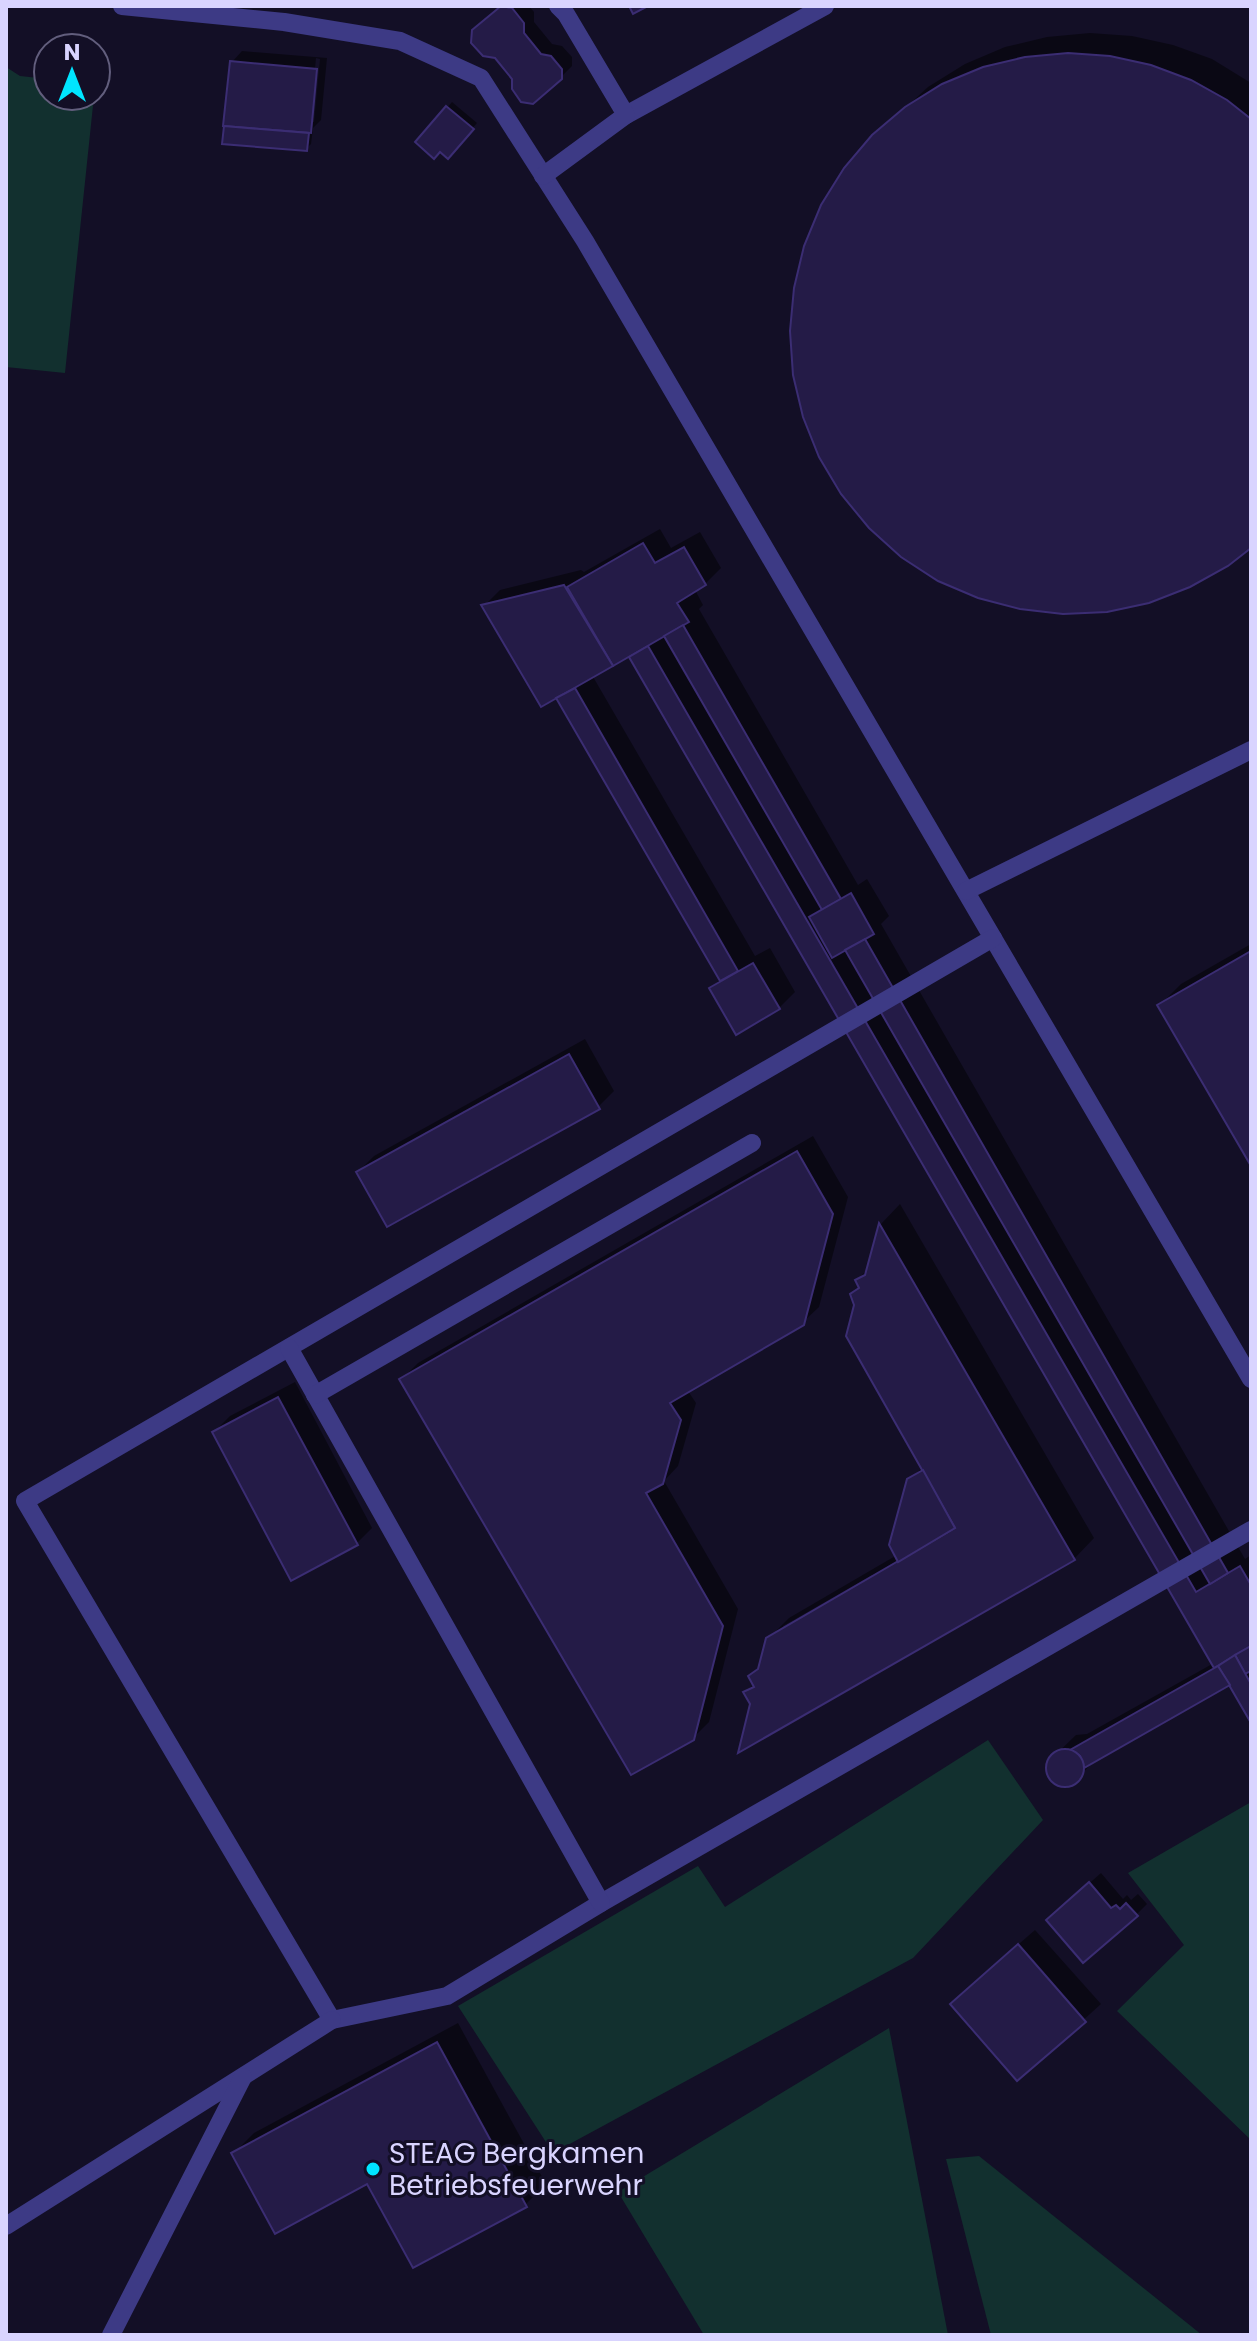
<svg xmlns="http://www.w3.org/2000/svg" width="1257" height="2341" font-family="Poppins,sans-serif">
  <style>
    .green { fill: #12302f }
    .shadow { fill: #0007; fill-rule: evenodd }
    .building { fill: #241b47; stroke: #3b2d73; stroke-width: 2 }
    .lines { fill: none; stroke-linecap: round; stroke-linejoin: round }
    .lane { stroke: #3d3a85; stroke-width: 18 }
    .poi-dot { fill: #00e5ff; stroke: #130f26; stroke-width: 3 }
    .labels { text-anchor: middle; stroke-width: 6; stroke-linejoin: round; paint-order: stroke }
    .poi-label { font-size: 28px; fill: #d9d4ff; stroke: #130f26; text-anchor: start }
  </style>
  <rect width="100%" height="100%" fill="#130f26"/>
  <g class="green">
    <path d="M6,67L20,76L48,79V96H94L65,373L6,367Z"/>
    <path d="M988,1740L1043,1820L913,1958L553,2153L458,2006L698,1866L725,1907Z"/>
    <path d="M1251,1802V2140L1117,2011L1184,1945L1128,1873Z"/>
    <path d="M889,2028L948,2335H704L618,2192Z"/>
    <path d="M979,2156L1202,2335H991L946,2159Z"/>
  </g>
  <g class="shadow">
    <path d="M502,6H529L534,12V22L552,44L562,46L572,57V66L561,77L514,78L485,20Z"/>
    <path d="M1090,33L1132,36L1173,45L1212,59L1251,83V545L874,137L928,87L965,64L1005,47L1047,37Z"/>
    <path d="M242,51L327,58L321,120L313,128L311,144L306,149L226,124L232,62ZM316,58L320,59L314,122H310Z"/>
    <path d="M452,102L477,123L453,151L418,142Z"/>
    <path d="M660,529L671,548L700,532L721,568L705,584L695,590L703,605L699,609L858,885L867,879L889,916L881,924L1245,1559L1251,1555V1719L1230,1683L1096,1759L1074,1782L1063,1784L1058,1783L1050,1775V1760L1076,1735L1087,1734L1214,1663L629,654L592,675L755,956L770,948L795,992L779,1008L711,988L721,979L557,695L484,606L500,590L581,570L584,572Z"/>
    <path d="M1251,944V1162L1160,1005L1181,984Z"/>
    <path d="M585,1039L614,1091L598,1107L358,1172L374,1156Z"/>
    <path d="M813,1136L848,1197L819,1307L802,1323L688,1391L696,1403L678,1466L664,1481L738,1609L709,1722L692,1739L402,1379L418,1363Z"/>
    <path d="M900,1204L1094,1538L1074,1559L752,1703L746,1692L755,1683L750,1676L761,1666L768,1639L789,1618L897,1555L909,1480L923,1467L857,1280L868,1269L881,1224ZM872,1575L874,1578L783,1631V1626Z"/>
    <path d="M295,1382L372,1528L356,1544L214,1432L230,1416Z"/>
    <path d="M1101,1873L1123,1899L1127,1895L1131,1900L1138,1894L1147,1904L1136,1915L1059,1910Z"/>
    <path d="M1035,1930L1101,2004L1018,2079L968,1988Z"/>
    <path d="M458,2023L546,2184L525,2205L368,2181L233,2154L254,2133Z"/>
  </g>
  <g class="building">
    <path d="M501,6L512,8L524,23V33L541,54L551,56L562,69V79L533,104L521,102L512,89V79L495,58L483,56L471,43L472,30Z"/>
    <path d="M629,6H648L633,14Z"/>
    <path d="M1068,53L1110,56L1151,65L1191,80L1227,100L1251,119V548L1228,566L1190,587L1149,603L1107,612L1063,614L1020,609L978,598L938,581L901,557L869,528L841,494L819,457L803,417L793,375L790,331L794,288L804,246L821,205L844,168L872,135L905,107L942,84L983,67L1025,57Z"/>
    <path d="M230,61L317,69L311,133L223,126Z"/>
    <path d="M446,106L474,129L448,159L440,152L434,159L415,142Z"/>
    <path d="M224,126L309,133L307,151L222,144Z"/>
    <path d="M643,543L655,563L684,547L706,585L677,603L689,622L613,666L567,587Z"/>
    <path d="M564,585L613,666L541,707L481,605Z"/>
    <path d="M683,625L841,899L822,910L664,636Z"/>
    <path d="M648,646L1196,1592L1240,1566L1251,1585V1646L1214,1668L629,657Z"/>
    <path d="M575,688L738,971L720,981L556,698Z"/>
    <path d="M851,893L874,934L832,958L809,917Z"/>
    <path d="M865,939L1228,1573L1210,1584L845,950Z"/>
    <path d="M1251,951V1166L1157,1005Z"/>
    <path d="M753,963L780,1009L736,1035L709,988Z"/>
    <path d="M569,1054L600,1109L387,1227L356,1172Z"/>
    <path d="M797,1151L833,1214L804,1325L670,1403L681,1420L663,1484L646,1493L723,1626L694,1740L631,1775L399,1379Z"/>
    <path d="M879,1223L1075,1560L738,1753L750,1704L743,1692L754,1687L748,1676L758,1669L766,1638L955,1528L846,1336L854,1305L850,1294L859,1288L855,1280L865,1275Z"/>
    <path d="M278,1397L358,1545L291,1581L212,1432Z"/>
    <path d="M923,1470L955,1528L898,1562L889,1545L907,1479Z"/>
    <path d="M1251,1646V1671L1245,1674L1235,1655Z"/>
    <path d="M1235,1655L1251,1684V1723L1218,1666Z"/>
    <path d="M1218,1666L1230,1685L1084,1768L1080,1756L1070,1750Z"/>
    <circle cx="1065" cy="1768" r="19"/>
    <path d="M1089,1882L1111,1908L1116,1905L1120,1909L1126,1903L1138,1916L1083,1963L1046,1920Z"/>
    <path d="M1018,1944L1086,2022L1017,2081L950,2004Z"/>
    <path d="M437,2042L527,2207L413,2268L367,2184L275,2234L231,2153Z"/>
  </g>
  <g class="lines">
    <g class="lane">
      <path d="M122,6L284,22L400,41L481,78L585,241L1251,1379"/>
      <path d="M626,115L825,6"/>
      <path d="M543,176L626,115L566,14L558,6"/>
      <path d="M966,891L1251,750"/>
      <path d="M993,938L25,1501L332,2020L447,1996L601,1903L1251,1530"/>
      <path d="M289,1348L601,1903"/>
      <path d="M315,1395L752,1143"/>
      <path d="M6,2226L332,2020"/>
      <path d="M111,2335L243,2077"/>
    </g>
  </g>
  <circle class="poi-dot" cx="373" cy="2169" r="8"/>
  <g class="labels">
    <g class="poi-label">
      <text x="389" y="2163">STEAG Bergkamen<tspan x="389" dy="32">Betriebsfeuerwehr</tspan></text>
    </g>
  </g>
  <rect width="1257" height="2341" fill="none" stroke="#d9d4ff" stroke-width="16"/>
  <g transform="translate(72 72)"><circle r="38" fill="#130f26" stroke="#625e7d" stroke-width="2"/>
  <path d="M0-6L14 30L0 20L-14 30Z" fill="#00e5ff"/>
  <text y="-12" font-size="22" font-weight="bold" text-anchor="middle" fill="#d9d4ff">N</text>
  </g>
</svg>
